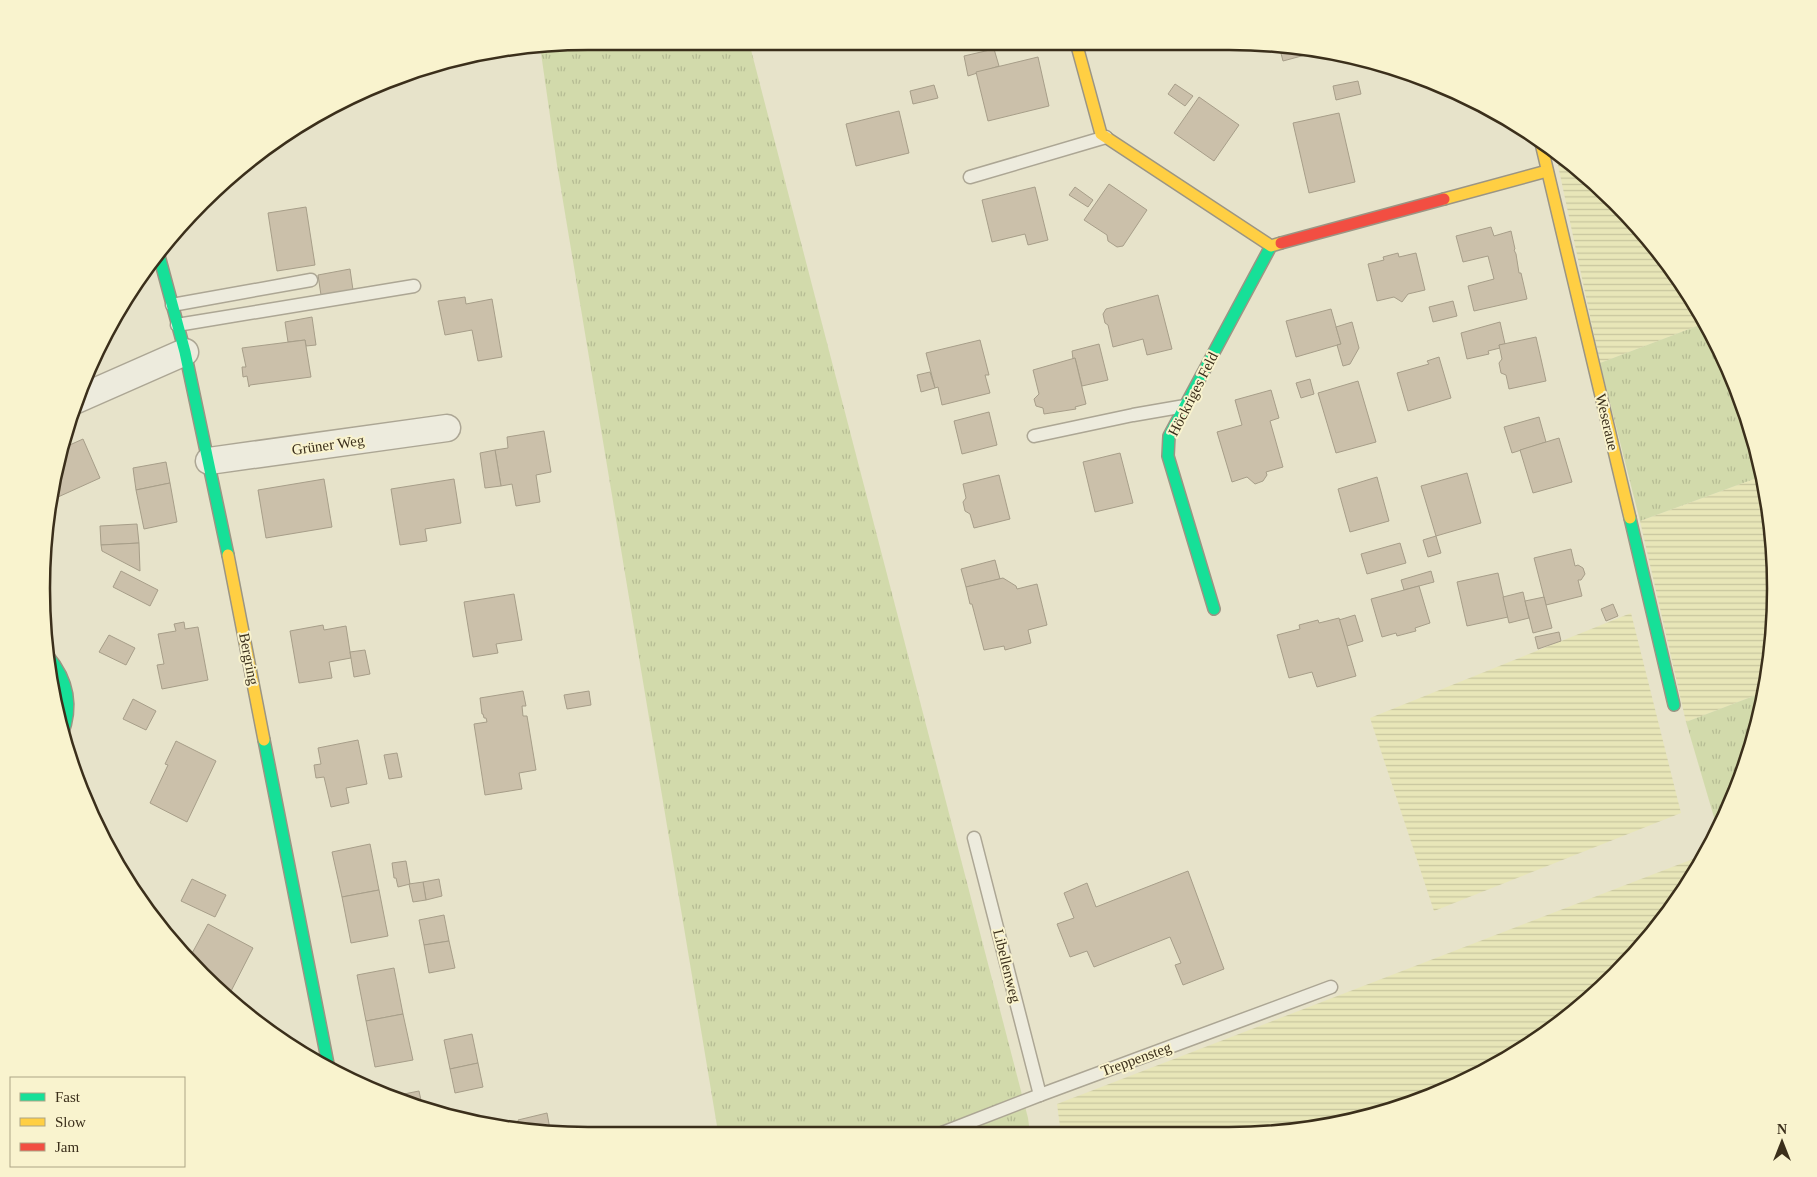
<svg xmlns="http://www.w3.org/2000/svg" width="1817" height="1177" font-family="Georgia,serif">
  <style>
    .farmland { fill: url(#farmland-rules) }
    .grass { fill: url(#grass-tufts) }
    .building { fill: #cbc0aa; stroke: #a79e89 }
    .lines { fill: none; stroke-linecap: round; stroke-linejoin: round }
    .lane-casing { stroke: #aca694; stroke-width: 15 }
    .street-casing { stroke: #aca694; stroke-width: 29 }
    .fast-casing { stroke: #9b9584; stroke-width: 14 }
    .slow-casing { stroke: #9b9584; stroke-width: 14 }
    .jam-casing { stroke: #9b9584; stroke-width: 14 }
    .lane { stroke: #edebdd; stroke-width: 12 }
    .street { stroke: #edebdd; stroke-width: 26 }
    .fast { stroke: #16e098; stroke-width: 11 }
    .slow { stroke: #ffcf43; stroke-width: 11 }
    .jam { stroke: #f24e42; stroke-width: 11 }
    .labels { text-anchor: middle; stroke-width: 4; stroke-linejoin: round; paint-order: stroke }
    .street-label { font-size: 15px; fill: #3b2f1b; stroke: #f9f3ce }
    .rim { fill: none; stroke: #3b2f1b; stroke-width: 2.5 }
  </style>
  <defs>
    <pattern id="farmland-rules" width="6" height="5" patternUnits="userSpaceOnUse" patternTransform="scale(1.25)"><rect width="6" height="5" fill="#e8e6b8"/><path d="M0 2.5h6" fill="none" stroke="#c8c69e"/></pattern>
    <pattern id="grass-tufts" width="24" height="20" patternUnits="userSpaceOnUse" patternTransform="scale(1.25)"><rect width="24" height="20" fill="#d2daab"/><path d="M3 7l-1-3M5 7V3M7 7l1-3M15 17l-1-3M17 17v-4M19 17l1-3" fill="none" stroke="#b5bb93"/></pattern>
  </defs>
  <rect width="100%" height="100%" fill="#e7e3ca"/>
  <g class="farmland">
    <path d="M1555,151L1589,177L1662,255L1705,323L1600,363Z"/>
    <path d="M1762,476L1775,552L1771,660L1764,692L1686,722L1640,521Z"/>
    <path d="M1631,613L1681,813L1434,911L1370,718Z"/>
    <path d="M1706,854L1703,862L1640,949L1562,1022L1471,1079L1370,1117L1264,1135L1061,1134L1057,1104Z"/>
  </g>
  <g class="grass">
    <path d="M540,46H750L1028,1118L1030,1133L718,1132L557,165Z"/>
    <path d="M1705,323L1719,346L1757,447L1762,476L1640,521L1600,363Z"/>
    <path d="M1764,692L1747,764L1721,822L1716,824L1686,722Z"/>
  </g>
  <g class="building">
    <path d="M1279,46H1300L1320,51L1283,61Z"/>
    <path d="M994,49L999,66L968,76L964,56Z"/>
    <path d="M1038,57L1049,106L988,121L976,72Z"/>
    <path d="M1358,81L1361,94L1336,100L1333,86Z"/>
    <path d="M1175,84L1193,96L1185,106L1168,94Z"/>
    <path d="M934,85L938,98L913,104L910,91Z"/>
    <path d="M1199,97L1239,125L1214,161L1174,133Z"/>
    <path d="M899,111L909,153L856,166L846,124Z"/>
    <path d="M1339,113L1355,182L1309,193L1293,123Z"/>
    <path d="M1109,184L1147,210L1123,246L1117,247L1108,241L1107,235L1084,220Z"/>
    <path d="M1035,187L1048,240L1028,245L1025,234L992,242L982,200Z"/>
    <path d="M1075,187L1093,200L1088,207L1069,195Z"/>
    <path d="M306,207L315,265L277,271L268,213Z"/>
    <path d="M1491,227L1494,236L1511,231L1515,249L1514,250L1516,254L1519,273H1521L1527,299L1474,311L1468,286L1494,279L1488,256L1463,262L1456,236Z"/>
    <path d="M1398,253L1399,257L1416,253L1425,290L1408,294L1402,302L1394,297L1377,301L1368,264L1384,260L1383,257Z"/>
    <path d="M350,269L353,290L321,295L318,275Z"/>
    <path d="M1158,295L1172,349L1147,355L1143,339L1113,347L1108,325L1105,323L1103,314L1106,309Z"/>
    <path d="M465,297L466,304L492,299L502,357L478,361L472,330L445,335L438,301Z"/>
    <path d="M1453,301L1457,316L1433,322L1429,307Z"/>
    <path d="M1331,309L1341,344L1296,357L1286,321Z"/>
    <path d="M312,317L316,345L306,346L305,340L288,342L285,322Z"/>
    <path d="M1352,322L1359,348L1350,364L1343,366L1337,345L1341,344L1336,327Z"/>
    <path d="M1500,322L1505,344L1499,345L1500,348L1488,351L1489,354L1467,359L1461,333Z"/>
    <path d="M1536,337L1546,381L1509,389L1506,375L1501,373L1499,363L1502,359L1499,345Z"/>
    <path d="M305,340L311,377L250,385L249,387L247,376L243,377L242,367H246L242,348Z"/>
    <path d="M980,340L989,375H985L990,393L942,405L938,387L935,388L926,353Z"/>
    <path d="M1099,344L1108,380L1082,386L1075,358L1073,359L1072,351Z"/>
    <path d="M1439,357L1451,398L1408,411L1397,373L1429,364L1427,361Z"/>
    <path d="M1075,358L1086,404L1075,407L1076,409L1044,414L1043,408L1036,406L1034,399L1039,394L1033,370Z"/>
    <path d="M930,372L935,388L921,392L917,375Z"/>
    <path d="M1310,379L1314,394L1301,398L1296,383Z"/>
    <path d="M1358,381L1376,442L1336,453L1318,393Z"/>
    <path d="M1271,390L1279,418L1270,421L1283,467L1266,472L1267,475L1263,481L1255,484L1247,477L1232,482L1217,432L1242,425L1235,400Z"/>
    <path d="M989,412L997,445L962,454L954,421Z"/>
    <path d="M1539,417L1546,442L1512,453L1504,427Z"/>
    <path d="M544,431L551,472L536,475L540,502L516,506L512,484L501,486L495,450L508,448L507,437Z"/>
    <path d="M1559,438L1572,482L1533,493L1520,450Z"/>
    <path d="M83,439L100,478L58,497L55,491L63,448Z"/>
    <path d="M495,450L501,486L485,488L480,453Z"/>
    <path d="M1120,453L1133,503L1095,512L1083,462Z"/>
    <path d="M166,462L170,483L136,490L133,468Z"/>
    <path d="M1467,473L1481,523L1436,536L1421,486Z"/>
    <path d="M999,475L1010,519L974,528L970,514L965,511L963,502L966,498L963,484Z"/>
    <path d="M1377,477L1389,521L1350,532L1338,489Z"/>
    <path d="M324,479L332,527L266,538L258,490Z"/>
    <path d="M454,479L461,523L425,529L427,541L400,545L391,489Z"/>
    <path d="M170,483L177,522L144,529L136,490Z"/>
    <path d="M137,524L139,543L101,545L100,526Z"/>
    <path d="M1436,536L1441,553L1428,557L1423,540Z"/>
    <path d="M139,543L140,571L102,551L101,545Z"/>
    <path d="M1400,543L1406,563L1367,574L1361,554Z"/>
    <path d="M1571,549L1575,566L1578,565L1583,568L1585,574L1581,580H1578L1582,596L1546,605L1534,558Z"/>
    <path d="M995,560L1000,579L966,587L961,569Z"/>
    <path d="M121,571L158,590L150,606L113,587Z"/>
    <path d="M1431,571L1434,582L1404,590L1401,580Z"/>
    <path d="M1498,573L1508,617L1467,626L1457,582Z"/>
    <path d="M1003,578L1016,586L1017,589L1037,584L1047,625L1028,630L1031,643L1005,650L1004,646L984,650L972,604H970L966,587Z"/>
    <path d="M1419,586L1430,623L1415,628L1416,631L1397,636L1396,633L1382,637L1371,599Z"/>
    <path d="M1523,592L1529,618L1509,623L1503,597Z"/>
    <path d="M514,594L522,640L496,644L498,653L473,657L464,602Z"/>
    <path d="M1544,597L1552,628L1533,633L1525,601Z"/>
    <path d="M1613,604L1618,616L1606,621L1601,609Z"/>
    <path d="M1355,615L1363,641L1347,646L1339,620Z"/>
    <path d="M1339,618L1356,676L1317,687L1312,672L1289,678L1277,635L1300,629L1299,625L1318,620L1319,623Z"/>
    <path d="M184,622L185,629L198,627L208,680L162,689L157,665L164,664L158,634L176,631L174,624Z"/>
    <path d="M323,625L324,630L346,626L351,658L329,662L332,678L299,683L290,631Z"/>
    <path d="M1559,632L1561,641L1538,649L1535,637Z"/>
    <path d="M109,635L135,648L126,665L99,652Z"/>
    <path d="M365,650L370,674L354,677L350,652Z"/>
    <path d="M523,691L526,706H522L523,716H527L536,770L519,773L522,789L485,795L474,724L487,722L486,718H484L483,714H482L480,698Z"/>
    <path d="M589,691L591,705L567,709L564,695Z"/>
    <path d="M133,699L156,711L146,730L123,719Z"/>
    <path d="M358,740L367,784L346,788L349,803L331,807L324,777L316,778L314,765L321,764L318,748Z"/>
    <path d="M176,741L216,761L187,822L150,803L168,765L165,764Z"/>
    <path d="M397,753L402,777L389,779L384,755Z"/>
    <path d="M370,844L379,890L342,897L332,852Z"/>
    <path d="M406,861L410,884L398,887L396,878H394L392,863Z"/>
    <path d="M1188,871L1224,969L1183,985L1175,965L1181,963L1170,937L1094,967L1087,951L1070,957L1057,924L1074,918L1064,893L1087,883L1096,907Z"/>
    <path d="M192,879L226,895L215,917L181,901Z"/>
    <path d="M439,879L442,896L426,900L423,882Z"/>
    <path d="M423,882L426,900L413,902L409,884Z"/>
    <path d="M379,890L388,936L351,943L342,897Z"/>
    <path d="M444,915L449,941L424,945L419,920Z"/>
    <path d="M208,924L253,948L227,999L190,957Z"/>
    <path d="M449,941L455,968L429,973L424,945Z"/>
    <path d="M394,968L403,1014L366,1021L357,975Z"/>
    <path d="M403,1014L413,1060L375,1067L366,1021Z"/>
    <path d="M472,1034L478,1063L450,1069L444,1040Z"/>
    <path d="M478,1063L483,1087L455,1093L450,1069Z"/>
    <path d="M419,1091L422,1105L389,1097Z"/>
    <path d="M547,1113L550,1129L538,1131H520L518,1120Z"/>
  </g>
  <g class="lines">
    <defs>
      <g id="lane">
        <path d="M970,177L1106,137"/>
        <path d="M172,305L311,280"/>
        <path d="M177,325L414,286"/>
        <path d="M1034,436L1133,415L1185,406"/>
        <path d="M974,838L1040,1095"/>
        <path d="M942,1133L1040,1095L1331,987"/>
      </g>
      <g id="street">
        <path d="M76,400L185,352"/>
        <path d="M209,461L447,428"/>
      </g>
      <g id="fast">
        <path d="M158,252L185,352L228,555"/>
        <path d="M1630,518L1674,705"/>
        <path d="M1214,609L1168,456L1169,436L1271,246"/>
        <path d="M48,656C68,680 73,706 62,735"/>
        <path d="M264,740L329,1069"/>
      </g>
      <g id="slow">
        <path d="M1077,46L1101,134L1271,246L1281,243"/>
        <path d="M1540,139L1630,518"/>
        <path d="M1444,199L1547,171"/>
        <path d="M228,555L264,740"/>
      </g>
      <path id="jam" d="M1281,243L1444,199"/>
    </defs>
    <use href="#lane" class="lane-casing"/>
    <use href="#street" class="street-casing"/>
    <use href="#fast" class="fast-casing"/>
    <use href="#slow" class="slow-casing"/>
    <use href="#jam" class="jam-casing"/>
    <use href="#lane" class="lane"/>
    <use href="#street" class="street"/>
    <use href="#fast" class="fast"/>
    <use href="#slow" class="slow"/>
    <use href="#jam" class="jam"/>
  </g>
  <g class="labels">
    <g class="street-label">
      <text transform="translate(1193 394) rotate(-63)" y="5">Höckriges Feld</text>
      <text transform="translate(1607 422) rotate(77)" y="5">Weseraue</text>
      <text transform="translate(328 445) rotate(-8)" y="5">Grüner Weg</text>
      <text transform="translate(249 659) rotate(79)" y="5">Bergring</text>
      <text transform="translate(1007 966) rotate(76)" y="5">Libellenweg</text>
      <text transform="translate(1136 1059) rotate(-20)" y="5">Treppensteg</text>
    </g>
  </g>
  <path d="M0 0H1817V1177H0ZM588 50H1229A538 538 0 0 1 1767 588V589A538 538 0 0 1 1229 1127H588A538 538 0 0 1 50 589V588A538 538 0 0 1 588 50Z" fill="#f9f3ce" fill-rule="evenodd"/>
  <path class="rim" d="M588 50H1229A538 538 0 0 1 1767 588V589A538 538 0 0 1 1229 1127H588A538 538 0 0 1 50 589V588A538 538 0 0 1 588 50Z"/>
  <rect x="10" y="1077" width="175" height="90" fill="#f9f3ce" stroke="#ada586"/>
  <rect x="20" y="1093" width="25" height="8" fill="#16e098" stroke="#ada586"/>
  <text x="55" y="1102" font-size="15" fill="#3b2f1b">Fast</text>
  <rect x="20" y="1118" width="25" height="8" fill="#ffcf43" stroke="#ada586"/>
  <text x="55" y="1127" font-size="15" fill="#3b2f1b">Slow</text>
  <rect x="20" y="1143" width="25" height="8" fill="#f24e42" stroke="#ada586"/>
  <text x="55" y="1152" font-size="15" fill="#3b2f1b">Jam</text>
  <g transform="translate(1782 1142)" stroke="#f9f3ce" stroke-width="4" paint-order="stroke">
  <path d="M0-4L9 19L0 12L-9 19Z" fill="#3b2f1b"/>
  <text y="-8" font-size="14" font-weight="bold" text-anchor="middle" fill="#3b2f1b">N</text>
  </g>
</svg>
